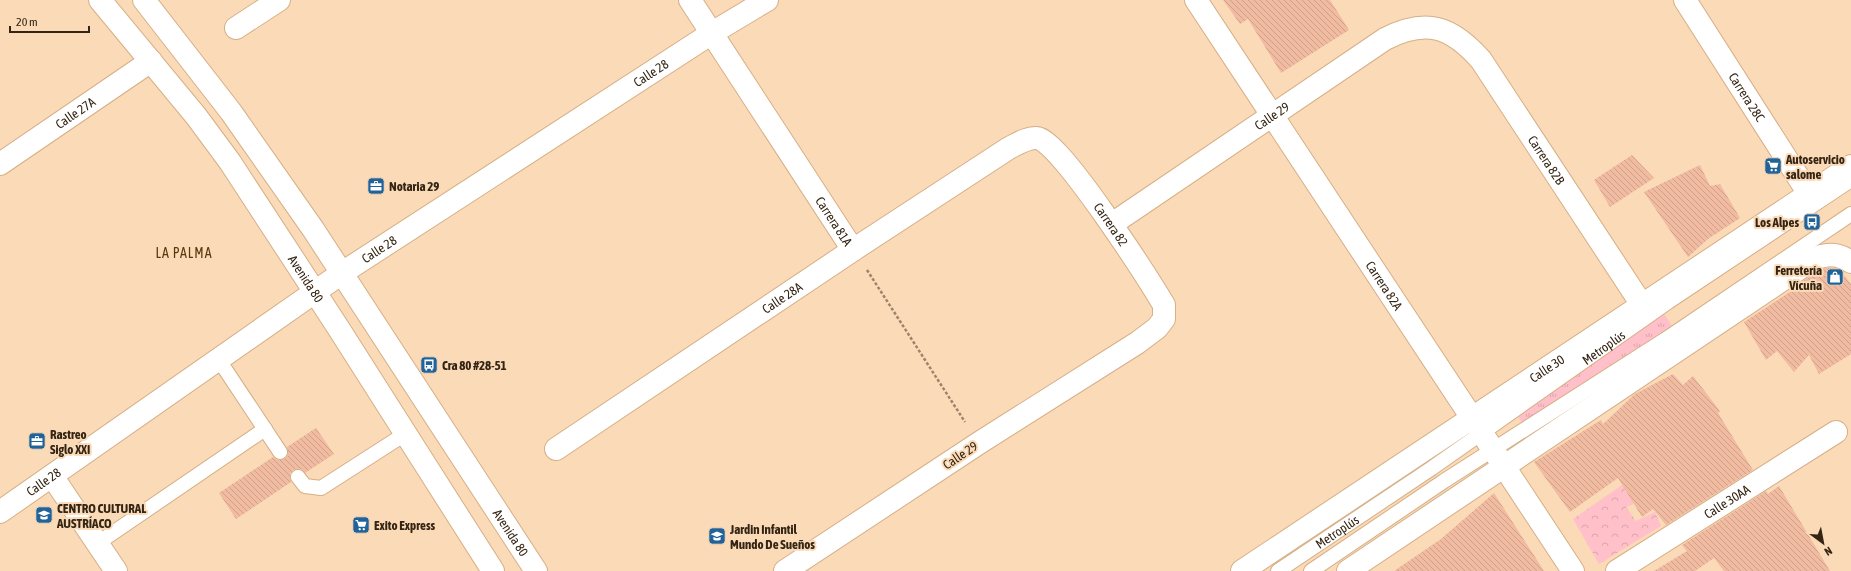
<svg xmlns="http://www.w3.org/2000/svg" width="1851" height="571" font-family="'Asap Condensed',sans-serif">
  <style>
    .grass { fill: url(#grass-tufts) }
    .park { fill: url(#park-crowns) }
    .building { fill: url(#building-back-hatch) }
    .lines { fill: none; stroke-linecap: round; stroke-linejoin: round }
    .lane-casing { stroke: #d6af85; stroke-width: 16 }
    .street-casing { stroke: #d6af85; stroke-width: 24 }
    .secondary-casing { stroke: #d6af85; stroke-width: 24 }
    .primary-casing { stroke: #d6af85; stroke-width: 24 }
    .path { stroke: #9c846a; stroke-width: 2.5; stroke-dasharray: 3 2; stroke-linecap: butt }
    .lane { stroke: #fff; stroke-width: 14 }
    .street { stroke: #fff; stroke-width: 22 }
    .secondary { stroke: #fff; stroke-width: 22 }
    .primary { stroke: #fff; stroke-width: 22 }
    .labels { text-anchor: middle; stroke-width: 4; stroke-linejoin: round; paint-order: stroke }
    .street-label { font-size: 13px; fill: #332413; stroke: #fbdab8 }
    .poi-label { font-size: 13px; font-weight: bold; fill: #332413; stroke: #fbdab8; text-anchor: start }
    .neighbourhood-label { font-size: 14px; letter-spacing: 1px; fill: #59380e; stroke: #fbdab8 }
  </style>
  <defs>
    <pattern id="grass-tufts" width="24" height="20" patternUnits="userSpaceOnUse"><rect width="24" height="20" fill="#ffc0ca"/><path d="M3 7l-1-3M5 7V3M7 7l1-3M15 17l-1-3M17 17v-4M19 17l1-3" fill="none" stroke="#dba5ad"/></pattern>
    <pattern id="park-crowns" width="20" height="18" patternUnits="userSpaceOnUse"><rect width="20" height="18" fill="#ffc0ca"/><path d="M2 6a3 3 0 1 1 6 0M12 15a3 3 0 1 1 6 0" fill="none" stroke="#dba5ad"/></pattern>
    <pattern id="building-back-hatch" width="6" height="6" patternUnits="userSpaceOnUse"><rect width="6" height="6" fill="#f1bba1"/><path d="M-1 5l2 2M0 0l6 6M5-1l2 2" fill="none" stroke="#cfa18a"/></pattern>
  </defs>
  <rect width="100%" height="100%" fill="#fbdab8"/>
  <path class="grass" d="M1663,312L1672,326L1522,423L1517,415Z"/>
  <path class="park" d="M1632,478L1644,500L1626,507L1636,521L1655,512L1661,526L1599,564L1573,519Z"/>
  <g class="building">
    <path d="M1223,0H1330L1349,30L1281,73L1248,19L1240,24Z"/>
    <path d="M1632,155L1654,178L1610,207L1594,180Z"/>
    <path d="M1700,165L1710,186L1720,184L1740,218L1708,239L1688,257L1644,192Z"/>
    <path d="M1825,268H1834L1840,270L1851,284V354L1819,374L1809,355L1794,372L1777,351L1766,360L1744,322L1805,282L1803,281L1818,271Z"/>
    <path d="M1673,374L1683,385L1693,376L1720,411L1718,413L1753,470L1666,525L1653,509L1642,517L1618,478L1570,512L1534,462L1601,420L1603,424L1635,394Z"/>
    <path d="M316,428L334,454L305,473L301,469L293,470L290,474L291,482L236,519L219,493L273,457L277,460L284,459L288,455L287,447Z"/>
    <path d="M1779,486L1830,571H1724L1714,558L1695,571H1654L1687,551L1682,545L1766,491L1768,494Z"/>
    <path d="M1494,493L1544,571H1394L1441,539Z"/>
  </g>
  <g class="lines">
    <defs>
      <g id="lane">
        <path d="M219,360L280,452"/>
        <path d="M298,477L305,486L321,488L405,434"/>
        <path d="M98,543L265,429"/>
        <path id="s1" d="M1278,571L1432,468L1668,302L1851,180"/>
        <path d="M1311,571L1444,481L1666,339L1851,214"/>
      </g>
      <g id="street">
        <path id="s2" d="M690,0L853,250"/>
        <path id="s3" d="M1196,0L1573,571"/>
        <path id="s4" d="M1685,0L1809,194"/>
        <path d="M236,28L279,0"/>
        <path id="s5" d="M0,164L151,61"/>
        <path id="s6" d="M1112,224L1385,39C1426,18 1451,26 1481,60L1642,305"/>
        <path id="s7" d="M556,449L853,250L1009,148C1017,144 1028,137 1037,138C1059,139 1149,280 1164,305V319L1157,328L1137,343L979,443L785,571"/>
        <path d="M52,476L116,571"/>
        <path id="s8" d="M0,512L342,273"/>
        <path id="s9" d="M1242,571L1851,166"/>
        <path d="M1348,571L1812,260C1825,253 1838,253 1851,262"/>
        <path id="s10" d="M1617,571L1836,432"/>
      </g>
      <g id="secondary">
        <path id="s11" d="M342,273L712,33L767,0"/>
      </g>
      <g id="primary">
        <path id="s12" d="M100,0L196,116L230,162L339,329L493,571"/>
        <path id="s13" d="M144,0L231,112L313,229L536,571"/>
      </g>
    </defs>
    <use href="#lane" class="lane-casing"/>
    <use href="#street" class="street-casing"/>
    <use href="#secondary" class="secondary-casing"/>
    <use href="#primary" class="primary-casing"/>
    <path class="path" d="M867,270L965,422"/>
    <use href="#lane" class="lane"/>
    <use href="#street" class="street"/>
    <use href="#secondary" class="secondary"/>
    <use href="#primary" class="primary"/>
  </g>
  <defs>
    <symbol id="supermarket-square" viewBox="-11 -11 22 22"><rect x="-9" y="-9" width="18" height="18" rx="4" fill="#216298" stroke="#fbdab8"/><path d="M-6-5.5h2.5l.6 2H6L4.5 2H-2.5L-4.4-4H-6ZM-1.5 3.2a1.3 1.3 0 1 0 .1 0ZM3 3.2a1.3 1.3 0 1 0 .1 0Z" fill="#fff"/></symbol>
    <symbol id="office-square" viewBox="-11 -11 22 22"><rect x="-9" y="-9" width="18" height="18" rx="4" fill="#216298" stroke="#fbdab8"/><path d="M-6-3h4V-5.5h4V-3h4V5H-6ZM-1-4.5V-3h2v-1.5ZM-6 0V1H6V0Z" fill="#fff"/></symbol>
    <symbol id="bus-square" viewBox="-11 -11 22 22"><rect x="-9" y="-9" width="18" height="18" rx="4" fill="#216298" stroke="#fbdab8"/><path d="M-5-6H5V4H4V6H2V4H-2V6H-4V4H-5ZM-3.5-4V0h7V-4ZM-3.5 1.2v1.5H-2V1.2ZM2 1.2v1.5H3.5V1.2Z" fill="#fff"/></symbol>
    <symbol id="shop-square" viewBox="-11 -11 22 22"><rect x="-9" y="-9" width="18" height="18" rx="4" fill="#216298" stroke="#fbdab8"/><path d="M-5-2.5h2.3a2.7 3.5 0 0 1 5.4 0H5L5.5 6h-11ZM-1.5-2.5h3a1.5 2.3 0 0 0-3 0Z" fill="#fff"/></symbol>
    <symbol id="school-square" viewBox="-11 -11 22 22"><rect x="-9" y="-9" width="18" height="18" rx="4" fill="#216298" stroke="#fbdab8"/><path d="M0-5L7-2L0 1L-7-2ZM-4 1L0 2.5L4 1V4Q0 6-4 4Z" fill="#fff"/></symbol>
  </defs>
  <g fill-rule="evenodd">
    <use href="#supermarket-square" x="1763" y="156" width="20" height="20"/>
    <use href="#office-square" x="366" y="176" width="20" height="20"/>
    <use href="#bus-square" x="1802" y="212" width="20" height="20"/>
    <use href="#shop-square" x="1825" y="267" width="20" height="20"/>
    <use href="#bus-square" x="419" y="355" width="20" height="20"/>
    <use href="#office-square" x="27" y="431" width="20" height="20"/>
    <use href="#school-square" x="34" y="505" width="20" height="20"/>
    <use href="#supermarket-square" x="351" y="515" width="20" height="20"/>
    <use href="#school-square" x="707" y="526" width="20" height="20"/>
  </g>
  <g class="labels">
    <g class="street-label">
      <text dy="5" stroke="none"><textPath href="#s11" startOffset="368">Calle 28</textPath></text>
      <text dy="5" stroke="none"><textPath href="#s4" startOffset="115">Carrera 28C</textPath></text>
      <text dy="5" stroke="none"><textPath href="#s5" startOffset="91">Calle 27A</textPath></text>
      <text dy="5" stroke="none"><textPath href="#s6" startOffset="193">Calle 29</textPath></text>
      <text dy="5" stroke="none"><textPath href="#s6" startOffset="558">Carrera 82B</textPath></text>
      <text dy="5" stroke="none"><textPath href="#s2" startOffset="264">Carrera 81A</textPath></text>
      <text dy="5" stroke="none"><textPath href="#s7" startOffset="689">Carrera 82</textPath></text>
      <text dy="5" stroke="none"><textPath href="#s11" startOffset="44">Calle 28</textPath></text>
      <text dy="5" stroke="none"><textPath href="#s12" startOffset="347">Avenida 80</textPath></text>
      <text dy="5" stroke="none"><textPath href="#s3" startOffset="342">Carrera 82A</textPath></text>
      <text dy="5" stroke="none"><textPath href="#s7" startOffset="272">Calle 28A</textPath></text>
      <text dy="5" stroke="none"><textPath href="#s1" startOffset="395">Metroplús</textPath></text>
      <text dy="5" stroke="none"><textPath href="#s9" startOffset="366">Calle 30</textPath></text>
      <text transform="translate(960 455) rotate(-34)" y="5">Calle 29</text>
      <text dy="5" stroke="none"><textPath href="#s8" startOffset="53">Calle 28</textPath></text>
      <text dy="5" stroke="none"><textPath href="#s10" startOffset="130">Calle 30AA</textPath></text>
      <text dy="5" stroke="none"><textPath href="#s13" startOffset="647">Avenida 80</textPath></text>
      <text dy="5" stroke="none"><textPath href="#s1" startOffset="71">Metroplús</textPath></text>
    </g>
    <g class="poi-label">
      <text x="1786" y="164">Autoservicio<tspan x="1786" dy="15">salome</tspan></text>
      <text x="389" y="191">Notaria 29</text>
      <text x="1799" y="227" text-anchor="end">Los Alpes</text>
      <text x="1822" y="275" text-anchor="end">Ferretería<tspan x="1822" dy="15">Vícuña</tspan></text>
      <text x="442" y="370">Cra 80 #28-51</text>
      <text x="50" y="439">Rastreo<tspan x="50" dy="15">Siglo XXI</tspan></text>
      <text x="57" y="513">CENTRO CULTURAL<tspan x="57" dy="15">AUSTRÍACO</tspan></text>
      <text x="374" y="530">Exito Express</text>
      <text x="730" y="534">Jardin Infantil<tspan x="730" dy="15">Mundo De Sueños</tspan></text>
    </g>
    <g class="neighbourhood-label">
      <text x="184" y="258">LA PALMA</text>
    </g>
  </g>
  <g transform="translate(1823 543) rotate(148)" stroke="#fbdab8" stroke-width="3" paint-order="stroke">
  <path d="M0-3L7 15L0 10L-7 15Z" fill="#332413"/>
  <text y="-6" font-size="11" font-weight="bold" text-anchor="middle" fill="#332413">N</text>
  </g>
  <path d="M10 26v6h79v-6" fill="none" stroke="#332413" stroke-width="2"/>
  <text x="16" y="26" font-size="12" fill="#332413" stroke="#fbdab8" stroke-width="3" paint-order="stroke">20 m</text>
</svg>
